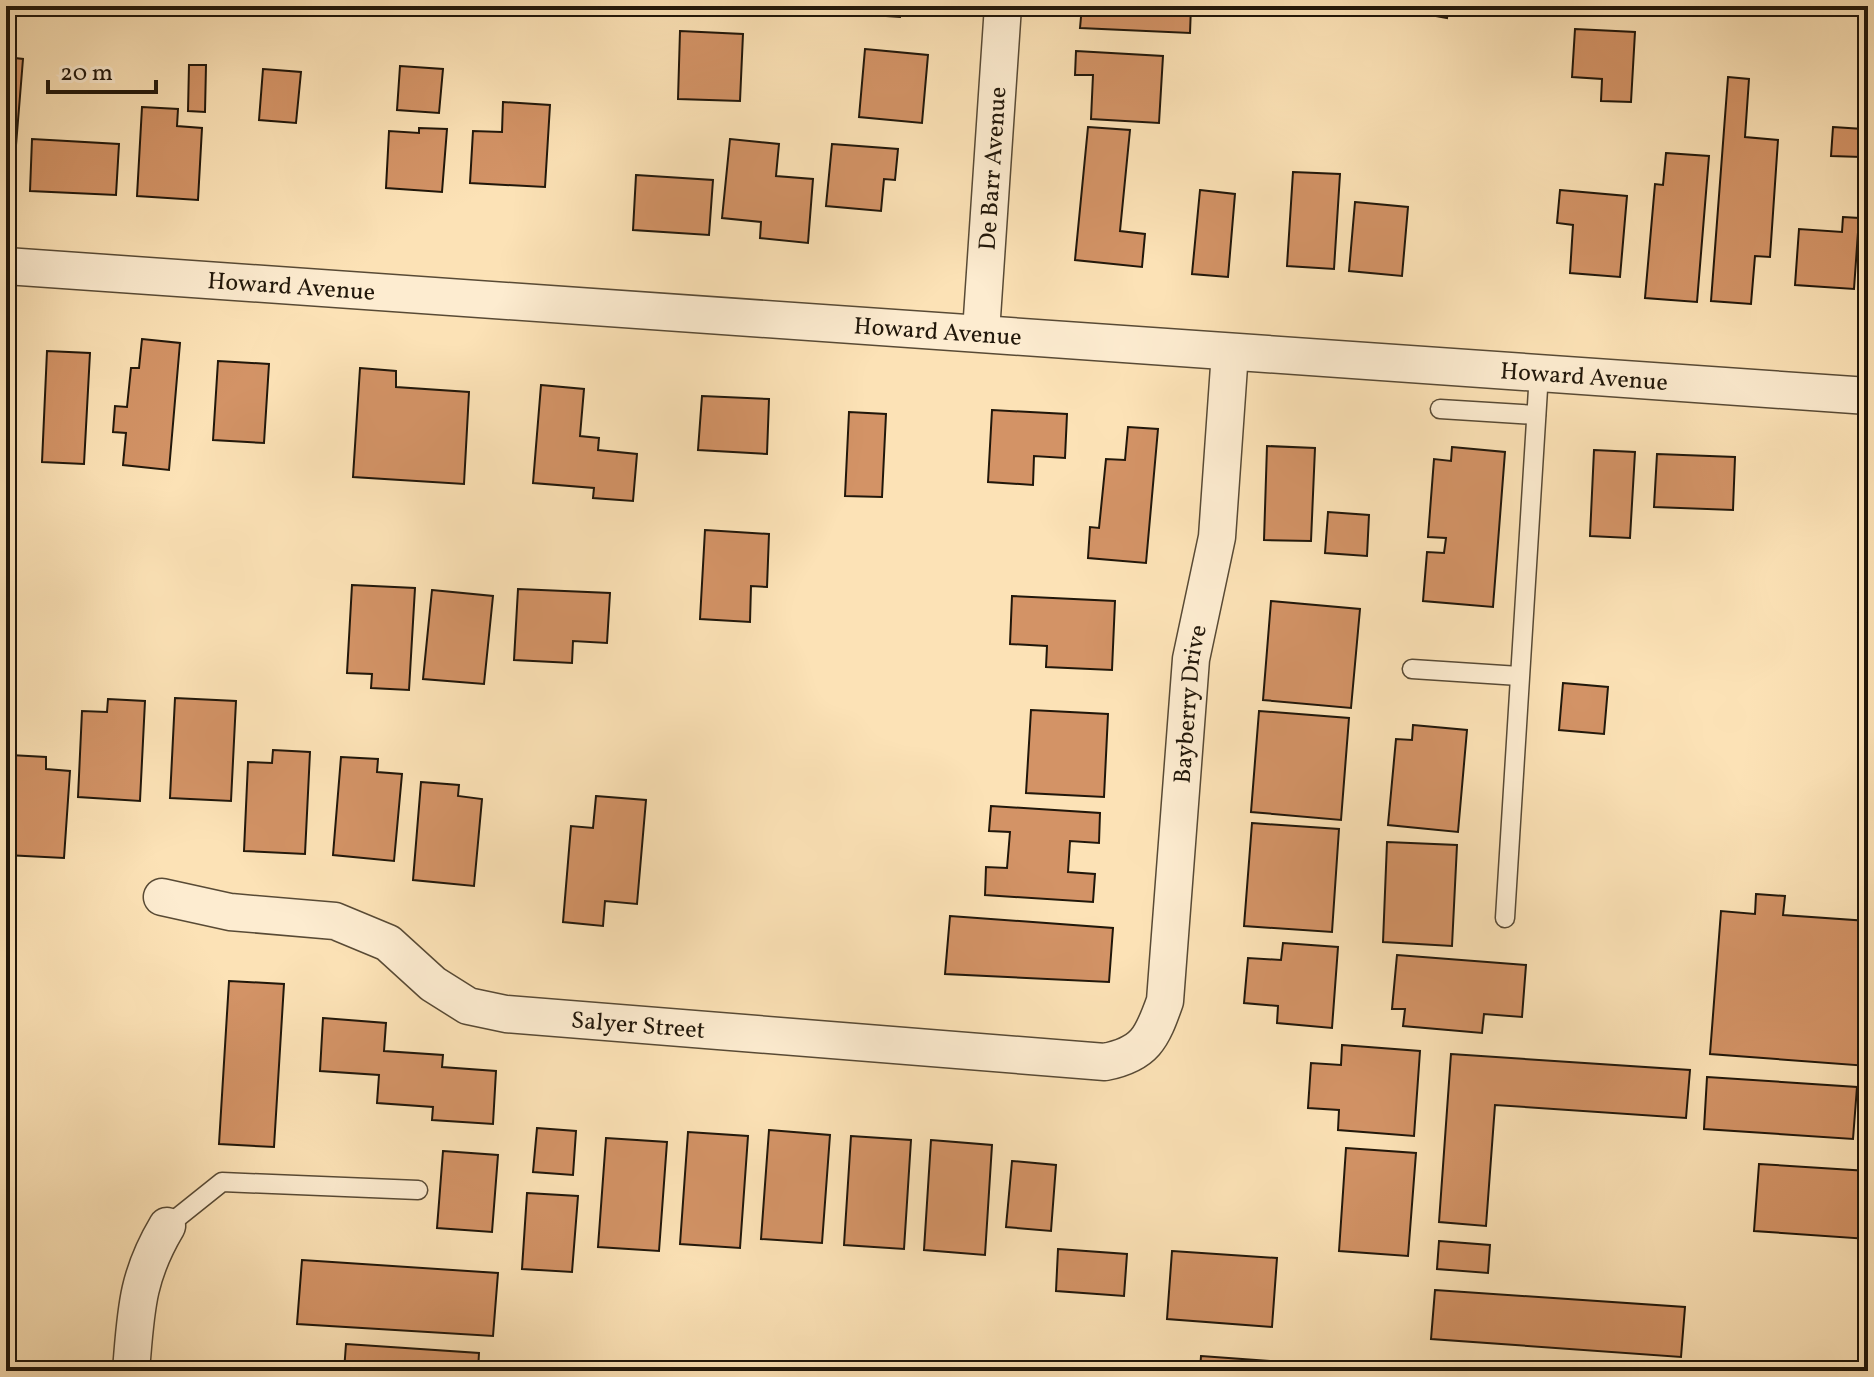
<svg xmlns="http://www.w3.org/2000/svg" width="1874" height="1377" font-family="Vollkorn,serif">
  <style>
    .building { fill: #d39366; stroke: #21170a; stroke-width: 2 }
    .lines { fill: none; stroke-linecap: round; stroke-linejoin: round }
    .service-casing { stroke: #584a35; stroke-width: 21 }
    .minor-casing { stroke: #584a35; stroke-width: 39 }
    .service { stroke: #fdecd0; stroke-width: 18 }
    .minor { stroke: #fdecd0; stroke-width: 36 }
    .labels { text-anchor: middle; stroke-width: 7; stroke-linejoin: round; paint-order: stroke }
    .street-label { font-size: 24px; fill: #21170a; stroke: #fdecd0 }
  </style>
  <rect width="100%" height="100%" fill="#fce2b6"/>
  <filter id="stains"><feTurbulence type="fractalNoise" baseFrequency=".0025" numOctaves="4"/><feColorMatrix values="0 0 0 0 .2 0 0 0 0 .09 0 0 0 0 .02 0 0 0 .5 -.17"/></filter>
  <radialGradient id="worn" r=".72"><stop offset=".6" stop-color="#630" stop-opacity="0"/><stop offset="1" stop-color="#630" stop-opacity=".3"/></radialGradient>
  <g class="building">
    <path d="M843,6H901L900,17L842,13Z"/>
    <path d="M1082,6H1191L1190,33L1080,28Z"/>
    <path d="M1415,6H1449L1447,18L1414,12Z"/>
    <path d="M1575,29L1635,32L1631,102L1601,101L1602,79L1572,77Z"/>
    <path d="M680,31L743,34L740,101L678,99Z"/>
    <path d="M865,49L928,55L922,123L859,117Z"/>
    <path d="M1076,51L1163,56L1159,123L1091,119L1093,75H1075Z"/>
    <path d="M6,57L23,59L14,170L6,169Z"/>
    <path d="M189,65H206L205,112L188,111Z"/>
    <path d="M400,66L443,69L439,113L397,110Z"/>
    <path d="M263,69L301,72L296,123L259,120Z"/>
    <path d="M1728,77L1749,79L1745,137L1778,140L1770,257L1755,256L1751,304L1711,301Z"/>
    <path d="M503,102L550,105L545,187L470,183L473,131L502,132Z"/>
    <path d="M142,107L178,109L177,126L202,128L198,200L137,196Z"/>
    <path d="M1088,127L1130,130L1120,231L1145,234L1142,267L1075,260Z"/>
    <path d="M1833,127L1863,129L1861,157L1831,156Z"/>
    <path d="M419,128L447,129L442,192L386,188L389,131L419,133Z"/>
    <path d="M32,139L119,144L116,195L30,191Z"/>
    <path d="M730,139L779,144L776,176L813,179L808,243L760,238L761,222L722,218Z"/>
    <path d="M832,144L898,149L895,180L884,179L881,211L826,206Z"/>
    <path d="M1666,153L1709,156L1697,302L1645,298L1655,184L1663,185Z"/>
    <path d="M1293,172L1340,174L1334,269L1287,266Z"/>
    <path d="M636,175L713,180L709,235L633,230Z"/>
    <path d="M1200,190L1235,194L1228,277L1192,274Z"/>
    <path d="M1560,190L1627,196L1620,277L1570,273L1573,225L1557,223Z"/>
    <path d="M1355,202L1408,207L1402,276L1349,271Z"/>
    <path d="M1843,217L1859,218L1854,289L1795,285L1799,229L1842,232Z"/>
    <path d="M142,339L180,343L169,470L123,465L126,433L113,432L115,406L127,407L131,368H139Z"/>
    <path d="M6,343L13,344L9,405H6Z"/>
    <path d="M47,351L90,353L84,464L42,462Z"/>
    <path d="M218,361L269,364L264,443L213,440Z"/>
    <path d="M360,368L396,371V387L469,392L464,484L353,477Z"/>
    <path d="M541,385L584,389L580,436L599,438L598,450L637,454L633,501L593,498L594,488L533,483Z"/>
    <path d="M702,396L769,399L767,454L698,450Z"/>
    <path d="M992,410L1067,414L1065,458L1034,456L1033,485L988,482Z"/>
    <path d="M849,412L886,414L882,497L845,496Z"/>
    <path d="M1128,427L1158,429L1146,563L1088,558L1090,527L1099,528L1106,459L1125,460Z"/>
    <path d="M1267,446L1315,448L1311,541L1264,540Z"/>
    <path d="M1452,447L1505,452L1493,607L1423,601L1427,552L1444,553L1446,538L1428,537L1434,459L1451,461Z"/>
    <path d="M1594,450L1635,452L1630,538L1590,536Z"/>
    <path d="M1657,454L1735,457L1733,510L1654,507Z"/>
    <path d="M1328,512L1369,515L1367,556L1325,553Z"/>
    <path d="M705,530L769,534L767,587L751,586L750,622L700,619Z"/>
    <path d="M1860,574L1868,575V613L1858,612Z"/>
    <path d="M352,585L415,588L409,690L371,688L372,674L347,673Z"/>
    <path d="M518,589L610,593L607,643L573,641L572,663L514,660Z"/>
    <path d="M432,590L493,596L484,684L423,679Z"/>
    <path d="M1012,596L1115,601L1112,670L1046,667L1047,646L1010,644Z"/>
    <path d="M1271,601L1360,609L1351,708L1263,700Z"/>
    <path d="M1563,683L1608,687L1604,734L1559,730Z"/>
    <path d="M175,698L236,701L231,801L170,798Z"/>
    <path d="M108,699L145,701L140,801L78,797L82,711L107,712Z"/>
    <path d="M1031,710L1108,714L1104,797L1026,793Z"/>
    <path d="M1259,711L1349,718L1341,820L1251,812Z"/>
    <path d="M1413,725L1467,730L1458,832L1388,825L1396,739L1412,740Z"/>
    <path d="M273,750L310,752L305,854L244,851L248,762L272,763Z"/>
    <path d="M10,755L46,757V769L70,771L64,858L6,855Z"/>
    <path d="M341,757L378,759L377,772L402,774L394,861L333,855Z"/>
    <path d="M421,782L459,785L458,796L482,799L474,886L413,880Z"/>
    <path d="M596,796L646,800L637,904L605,901L603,926L563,922L571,826L593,828Z"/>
    <path d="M991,806L1100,813L1099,843L1070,841L1068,872L1095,874L1093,902L985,895L986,867L1007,868L1010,832L989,831Z"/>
    <path d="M1252,823L1339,829L1332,932L1244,926Z"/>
    <path d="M1387,842L1457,845L1452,946L1383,942Z"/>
    <path d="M1756,894L1785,896L1783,915L1868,921V1066L1710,1054L1721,911L1755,914Z"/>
    <path d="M950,916L1113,928L1109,982L945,974Z"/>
    <path d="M1283,943L1338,947L1332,1028L1277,1023L1278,1006L1244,1003L1248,958L1281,960Z"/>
    <path d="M1397,955L1526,965L1522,1017L1484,1014L1482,1033L1403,1026L1405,1009H1392Z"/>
    <path d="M229,981L284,984L274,1147L219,1144Z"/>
    <path d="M323,1018L386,1023L384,1051L443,1055L442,1067L496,1071L493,1124L432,1120L433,1107L377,1103L379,1075L320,1071Z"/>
    <path d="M1342,1045L1420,1051L1414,1136L1338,1130L1339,1110L1308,1108L1311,1063L1341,1065Z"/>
    <path d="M1451,1054L1690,1070L1686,1118L1495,1105L1486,1226L1439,1222Z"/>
    <path d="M1707,1077L1857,1087L1853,1139L1704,1129Z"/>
    <path d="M537,1128L576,1131L573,1175L533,1172Z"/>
    <path d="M769,1130L830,1135L822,1243L761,1239Z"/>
    <path d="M688,1132L748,1136L740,1248L680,1244Z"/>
    <path d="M851,1136L911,1140L904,1249L844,1245Z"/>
    <path d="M606,1138L667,1142L659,1251L598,1247Z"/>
    <path d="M931,1140L992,1145L985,1255L924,1250Z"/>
    <path d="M1346,1148L1416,1153L1408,1256L1339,1251Z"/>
    <path d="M443,1151L498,1155L492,1232L437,1228Z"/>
    <path d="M1012,1161L1056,1165L1051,1231L1006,1227Z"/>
    <path d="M1759,1164L1868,1171V1239L1754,1231Z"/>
    <path d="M527,1193L578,1196L572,1272L522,1269Z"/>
    <path d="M1439,1241L1490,1245L1488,1273L1437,1269Z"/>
    <path d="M1058,1249L1127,1254L1124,1296L1056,1291Z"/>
    <path d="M1172,1251L1277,1258L1272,1327L1167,1319Z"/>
    <path d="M302,1260L498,1273L493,1336L297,1324Z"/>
    <path d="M1435,1290L1685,1307L1681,1357L1431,1339Z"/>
    <path d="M346,1344L479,1353L478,1371H344Z"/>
    <path d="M1201,1356L1269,1361L1268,1371H1200Z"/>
  </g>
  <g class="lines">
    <defs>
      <g id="service">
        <path d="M1440,409L1536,415"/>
        <path d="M1412,669L1519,676"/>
        <path d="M1505,918L1539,373"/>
        <path d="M167,1226L222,1182L418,1190"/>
      </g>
      <g id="minor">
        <path id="s1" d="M6,266L1868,396"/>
        <path id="s2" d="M981,332L1003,6"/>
        <path id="s3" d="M162,897L230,912L335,921L388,943L433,984L468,1006L506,1014L1105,1062C1145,1054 1152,1038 1165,1001L1191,659L1217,537L1230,352"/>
        <path d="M131,1371C136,1312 136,1278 167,1226"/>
      </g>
    </defs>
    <use href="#service" class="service-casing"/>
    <use href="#minor" class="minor-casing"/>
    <use href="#service" class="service"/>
    <use href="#minor" class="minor"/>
  </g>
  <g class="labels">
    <g class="street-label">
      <text dy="8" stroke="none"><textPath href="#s2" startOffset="164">De Barr Avenue</textPath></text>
      <text dy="8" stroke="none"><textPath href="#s1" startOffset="286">Howard Avenue</textPath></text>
      <text dy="8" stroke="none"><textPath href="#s1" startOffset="934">Howard Avenue</textPath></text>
      <text dy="8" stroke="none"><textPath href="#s1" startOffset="1582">Howard Avenue</textPath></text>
      <text dy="8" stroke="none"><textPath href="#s3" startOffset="1364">Bayberry Drive</textPath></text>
      <text dy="8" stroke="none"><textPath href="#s3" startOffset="506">Salyer Street</textPath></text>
    </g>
  </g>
  <rect width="1874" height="1377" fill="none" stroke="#fce2b6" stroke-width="32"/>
  <rect x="8" y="8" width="1858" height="1361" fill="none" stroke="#21170a" stroke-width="4"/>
  <rect x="16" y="16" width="1842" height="1345" fill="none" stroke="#21170a" stroke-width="2"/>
  <path d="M48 80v12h108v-12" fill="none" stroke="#21170a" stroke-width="4"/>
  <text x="60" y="80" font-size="24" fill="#21170a" stroke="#fdecd0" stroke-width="6" paint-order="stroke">20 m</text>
  <rect width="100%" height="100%" filter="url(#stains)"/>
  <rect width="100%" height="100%" fill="url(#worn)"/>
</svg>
